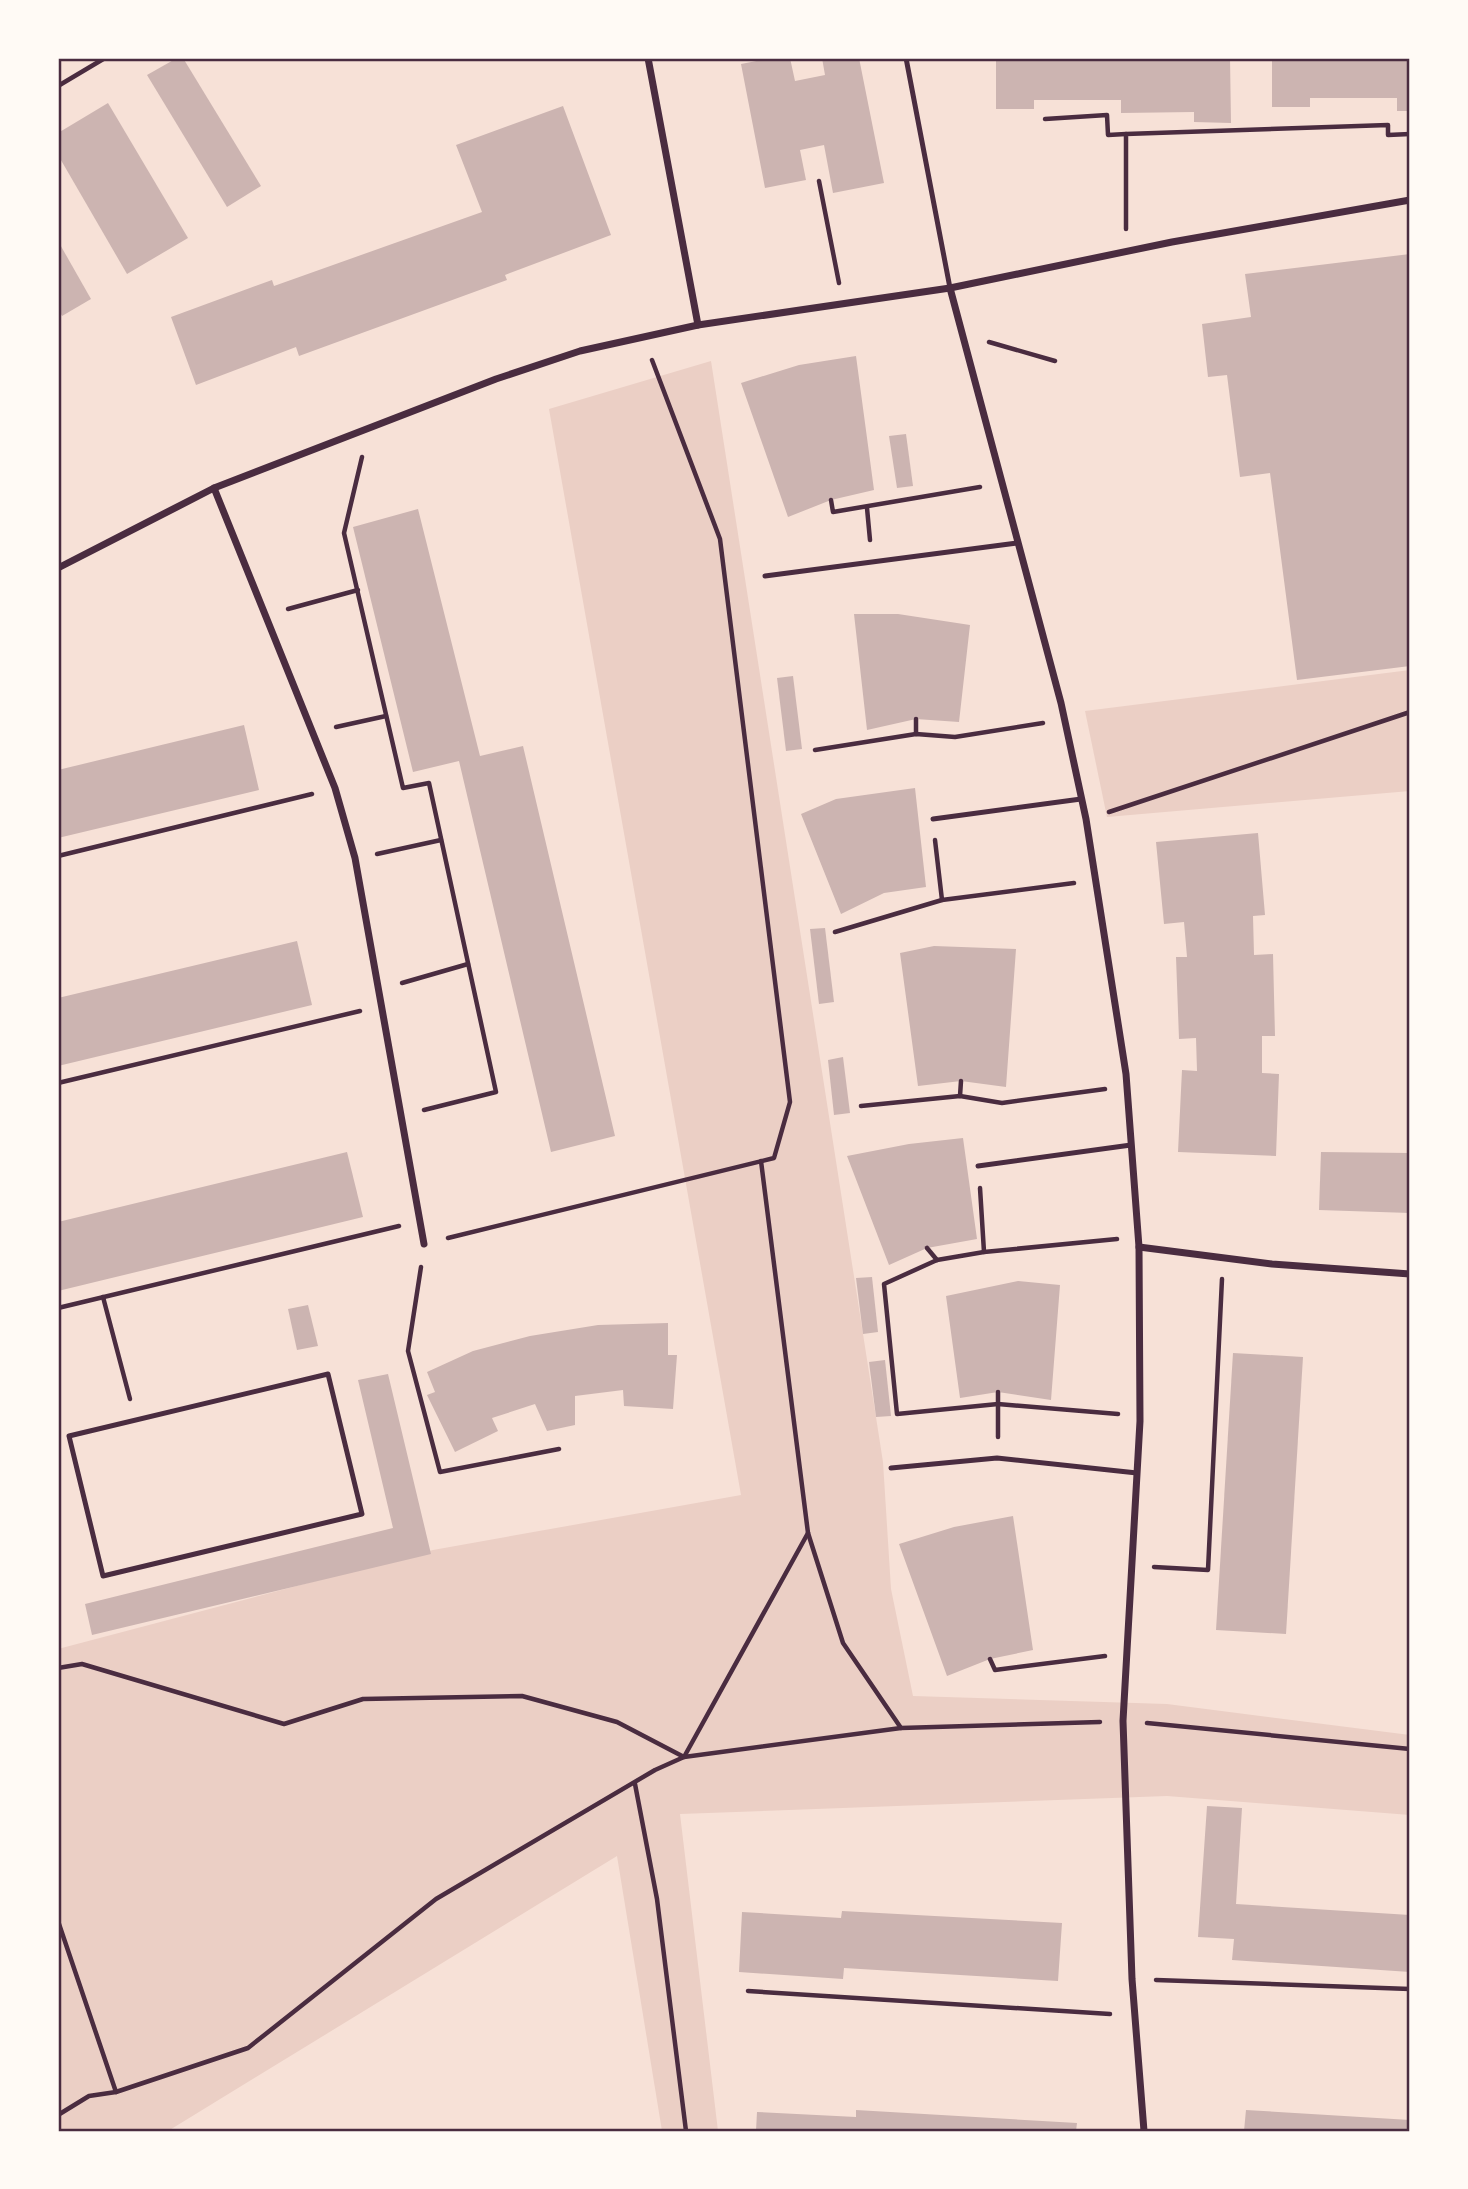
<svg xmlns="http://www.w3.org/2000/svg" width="1468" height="2189" font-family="Mulish,sans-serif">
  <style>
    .green { fill: #ebcfc5 }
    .building { fill: #ccb4b1 }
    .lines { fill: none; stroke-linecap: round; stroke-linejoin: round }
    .path { stroke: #4a2c40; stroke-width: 4.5 }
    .service { stroke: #4a2c40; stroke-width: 5 }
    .minor { stroke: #4a2c40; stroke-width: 7 }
    .neatline { fill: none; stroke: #4a2c40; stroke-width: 2.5 }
  </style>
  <rect width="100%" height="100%" fill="#f7e1d7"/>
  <g class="green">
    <path d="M711,361L883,1462L891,1589L913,1696L1167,1704L1410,1735V1815L1167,1796L680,1814L718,2131H662L617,1856L168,2131H58V1649L433,1550L741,1495L549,409Z"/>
    <path d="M1410,670V791L1107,817L1085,711Z"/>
  </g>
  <g class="building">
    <path d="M177,58H183L261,186L227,207L147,75Z"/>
    <path d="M771,58H790L795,81L825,75L822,58H859L884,183L833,193L824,145L800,150L806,180L765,188L741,64Z"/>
    <path d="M996,58H1230L1231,123L1194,122V112L1121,113V100H1034V109H996Z"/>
    <path d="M1272,58H1410V111H1397V98H1310V107H1272Z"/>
    <path d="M108,103L188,238L127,274L58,155V133Z"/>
    <path d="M563,106L611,235L505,275L507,280L299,356L296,347L196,385L171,317L272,280L274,286L482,212L456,145Z"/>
    <path d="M58,241L91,299L62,316L58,309Z"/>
    <path d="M1410,254V666L1297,680L1270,473L1240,477L1227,375L1208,377L1202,324L1251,317L1245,274Z"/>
    <path d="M856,356L874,490L831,500L788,517L741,383L799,365Z"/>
    <path d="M906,434L913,486L897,488L889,436Z"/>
    <path d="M418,509L480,756L523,746L615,1136L551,1152L459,761L413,772L353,527Z"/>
    <path d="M854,614H898L970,625L959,722L916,719L867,730Z"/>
    <path d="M793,676L802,749L786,751L777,678Z"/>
    <path d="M244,725L259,790L58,838V770Z"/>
    <path d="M915,788L926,887L884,893L841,914L801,814L836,799Z"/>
    <path d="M1258,833L1265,915L1253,916L1254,955L1273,954L1275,1036H1262V1073L1279,1074L1276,1156L1178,1152L1182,1070L1197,1071L1196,1038L1179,1039L1176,957H1187L1184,922L1164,924L1156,842Z"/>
    <path d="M825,928L834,1002L819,1004L810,929Z"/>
    <path d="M297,941L312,1005L58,1066V998Z"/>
    <path d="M934,946L1016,949L1006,1087L961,1081L918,1086L900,953Z"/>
    <path d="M843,1057L850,1113L834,1115L828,1060Z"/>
    <path d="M963,1138L977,1239L927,1248L889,1265L847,1156L909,1144Z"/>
    <path d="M347,1152L363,1217L58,1291V1222Z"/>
    <path d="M1321,1152L1410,1153V1213L1319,1210Z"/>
    <path d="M872,1277L878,1332L863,1334L856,1278Z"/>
    <path d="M1018,1281L1060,1285L1051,1400L998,1392L960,1398L946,1296Z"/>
    <path d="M308,1305L318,1346L297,1350L288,1309Z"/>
    <path d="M668,1323V1355H677L673,1409L624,1406L623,1390L575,1396V1425L547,1431L535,1404L492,1418L498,1431L455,1452L427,1395L435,1392L427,1372L473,1351L530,1336L598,1325Z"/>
    <path d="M1233,1353L1303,1357L1286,1634L1216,1630Z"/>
    <path d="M885,1360L891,1416L876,1417L869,1362Z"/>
    <path d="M388,1374L431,1554L92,1635L85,1604L393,1528L358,1380Z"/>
    <path d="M1013,1516L1033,1650L990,1659L947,1676L899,1544L954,1527Z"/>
    <path d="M1207,1806L1242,1808L1236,1904L1410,1915V1972L1232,1960L1234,1939L1198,1937Z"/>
    <path d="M842,1911L1062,1923L1058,1981L844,1968L843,1979L739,1972L742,1912L841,1918Z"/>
    <path d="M856,2110L1077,2123L1076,2131H756L757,2112L856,2117Z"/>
    <path d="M1246,2110L1410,2120V2131H1244Z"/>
  </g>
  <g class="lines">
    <g class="path">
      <path d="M58,86L105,58"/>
      <path d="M1045,119L1107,115L1108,135L1126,134"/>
      <path d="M819,181L839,283"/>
      <path d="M1126,229V134L1388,125V135L1410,134"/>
      <path d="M989,342L1055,361"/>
      <path d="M362,457L344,533L403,788L429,783L496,1092L424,1110"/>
      <path d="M831,500L833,512L980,487"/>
      <path d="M867,508L870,540"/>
      <path d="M288,609L358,590"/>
      <path d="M916,719V734"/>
      <path d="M336,727L386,716"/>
      <path d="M815,750L916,734L955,737L1043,723"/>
      <path d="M1109,812L1410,712"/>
      <path d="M935,840L942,900"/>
      <path d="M377,854L441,840"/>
      <path d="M58,856L312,794"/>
      <path d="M835,932L942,900L1074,883"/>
      <path d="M402,983L468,964"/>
      <path d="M58,1083L360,1011"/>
      <path d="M960,1096L961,1081"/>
      <path d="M861,1106L960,1096L1002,1103L1105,1089"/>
      <path d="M761,1161L808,1533L843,1643L901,1728"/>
      <path d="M980,1188L984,1252"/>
      <path d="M448,1238L774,1158L790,1102L720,539L652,360"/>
      <path d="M1117,1239L984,1252L937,1260L884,1284L897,1414L998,1404L1118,1414"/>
      <path d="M927,1248L937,1260"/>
      <path d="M421,1267L408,1351L440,1472L559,1449"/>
      <path d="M103,1297L130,1399"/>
      <path d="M58,1308L399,1226"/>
      <path d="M998,1437V1392"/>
      <path d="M1154,1567L1208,1570L1222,1279"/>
      <path d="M990,1659L995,1670L1105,1656"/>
      <path d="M58,1668L82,1664L284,1724L363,1699L522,1696L617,1722L684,1757L808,1533"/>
      <path d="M1147,1723L1410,1749"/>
      <path d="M635,1784L657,1899L686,2131"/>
      <path d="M58,1921L116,2092"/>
      <path d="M1156,1980L1410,1989"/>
      <path d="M748,1991L1110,2014"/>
      <path d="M58,2115L89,2096L116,2092L248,2048L436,1899L655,1770L684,1757L901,1728L1100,1722"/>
    </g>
    <g class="service">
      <path d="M906,58L950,288"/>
      <path d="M765,576L1017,543"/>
      <path d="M933,819L1081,799"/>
      <path d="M978,1166L1131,1145"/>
      <path d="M328,1374L362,1514L103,1576L69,1436Z"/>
      <path d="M891,1468L997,1458L1137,1473"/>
    </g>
    <g class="minor">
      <path d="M648,58L698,325"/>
      <path d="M950,288L1061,703L1086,819L1126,1074L1139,1247L1140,1421L1123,1721L1132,1979L1144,2131"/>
      <path d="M214,488L335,788L355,858L424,1244"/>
      <path d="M58,568L214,488L496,379L580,351L698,325L950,288L1172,242L1410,200"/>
      <path d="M1139,1247L1272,1264L1410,1274"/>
    </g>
  </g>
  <rect width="1468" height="2189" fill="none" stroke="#fffaf5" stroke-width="119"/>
  <rect x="60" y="60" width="1348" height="2070" class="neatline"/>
</svg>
